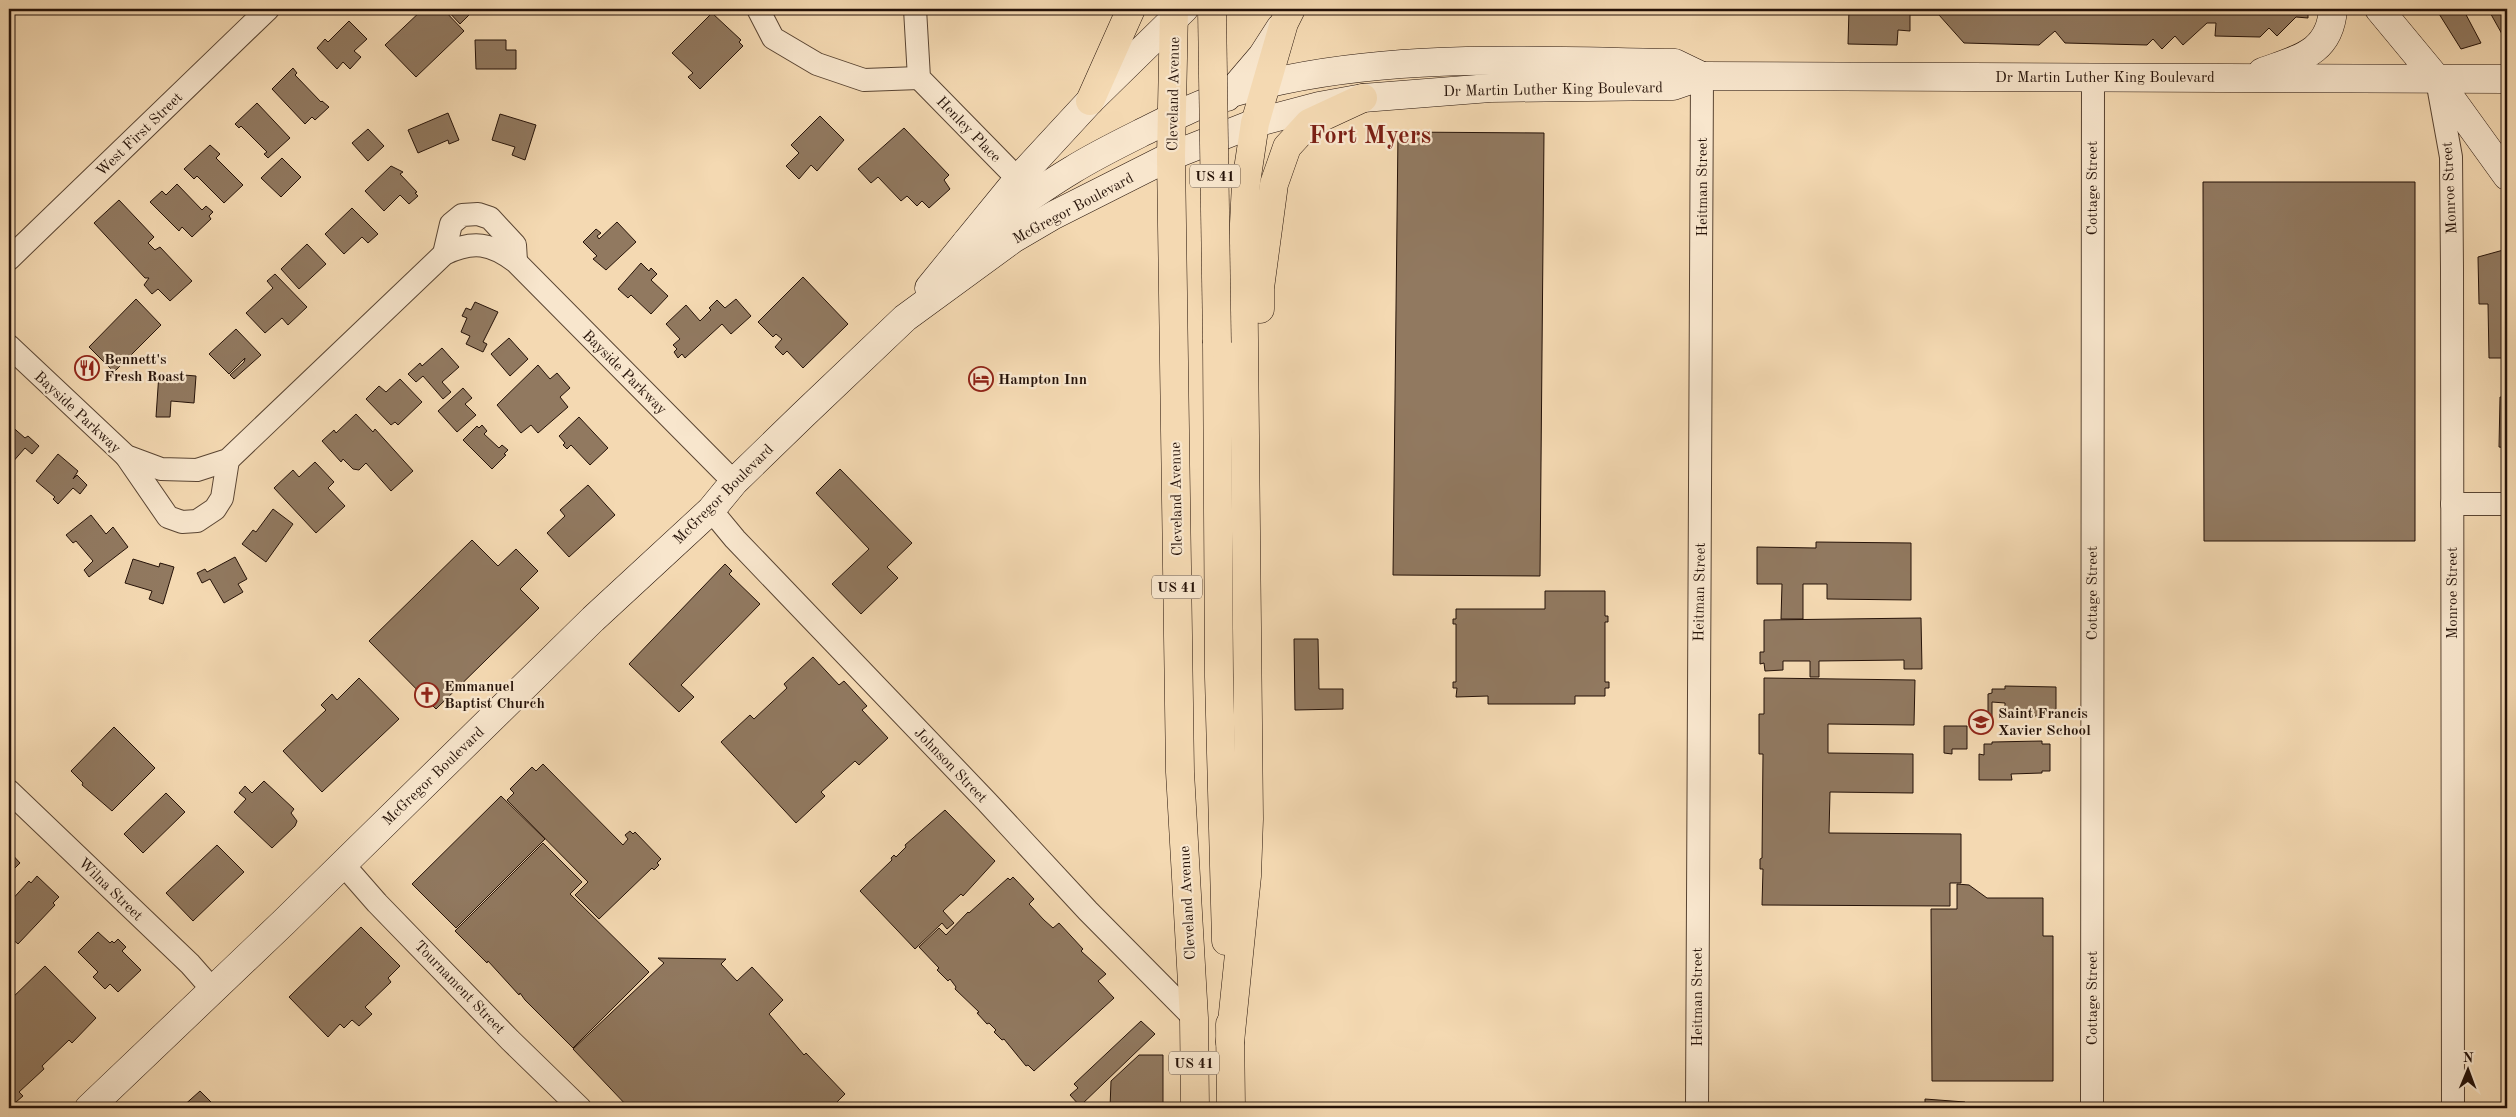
<svg xmlns="http://www.w3.org/2000/svg" width="2516" height="1117" font-family="'Old Standard TT',serif">
  <style>
    .building { fill: #917960; stroke: #251208 }
    .lines { fill: none; stroke-linecap: round; stroke-linejoin: round }
    .street-casing { stroke: #594432; stroke-width: 24 }
    .secondary-casing { stroke: #251208; stroke-width: 29 }
    .primary-casing { stroke: #251208; stroke-width: 29 }
    .street { stroke: #f8e6cd; stroke-width: 22 }
    .secondary { stroke: #f8e6cd; stroke-width: 28 }
    .primary { stroke: #f4d9b2; stroke-width: 28 }
    .primary-bridge-casing { stroke: #251208; stroke-width: 29; stroke-linecap: butt }
    .primary-bridge { stroke: #f4d9b2; stroke-width: 28 }
    .labels { text-anchor: middle; stroke-width: 4.5; stroke-linejoin: round; paint-order: stroke }
    .shield { fill: #f8e6cd; stroke: #645243; stroke-width: 1 }
    .shield-label { font-size: 14px; font-weight: bold; fill: #251208 }
    .street-label { font-size: 15px; fill: #251208; stroke: #f8e6cd }
    .poi-label { font-size: 15px; font-weight: bold; fill: #251208; stroke: #f8e6cd; text-anchor: start }
    .town-label { font-size: 25px; font-weight: bold; fill: #7a1f14; stroke: #f8e6cd }
  </style>
  <rect width="100%" height="100%" fill="#f4d9b2"/>
  <filter id="stains"><feTurbulence type="fractalNoise" baseFrequency=".004" numOctaves="4"/><feColorMatrix values="0 0 0 0 .2 0 0 0 0 .09 0 0 0 0 .02 0 0 0 .5 -.17"/></filter>
  <radialGradient id="worn" r=".72"><stop offset=".6" stop-color="#630" stop-opacity="0"/><stop offset="1" stop-color="#630" stop-opacity=".3"/></radialGradient>
  <g class="building">
    <path d="M423,9H443L464,31L416,77L385,45Z"/>
    <path d="M446,9H473L474,10L460,24Z"/>
    <path d="M1849,9H2308V18L2296,17L2277,36L2269,28L2260,37L2215,36L2216,23H2207L2183,45L2175,36L2162,49L2153,39L2147,45L2065,43L2055,31L2039,45L1964,43L1939,15H1910V31L1898,30L1897,45L1848,44Z"/>
    <path d="M2436,9H2463L2481,43L2461,49Z"/>
    <path d="M2488,9H2507V31L2502,34Z"/>
    <path d="M712,13L741,40L739,42L743,46L700,89L688,77L693,73L672,53Z"/>
    <path d="M349,21L367,39L354,51L361,57L350,69L343,62L337,69L317,48L325,39L328,42Z"/>
    <path d="M475,40H506V50H516V69H476Z"/>
    <path d="M293,68L297,73L295,75L321,102L322,101L329,107L315,120L312,117L305,124L272,89Z"/>
    <path d="M257,103L290,138L268,158L264,154L267,152L241,126L239,128L235,124Z"/>
    <path d="M448,113L459,140L449,144L448,140L418,153L408,130Z"/>
    <path d="M500,114L536,125L525,160L512,155L515,147L492,140Z"/>
    <path d="M820,116L844,140L817,171L811,165L799,179L786,166L799,153L791,145Z"/>
    <path d="M904,128L949,175L944,180L950,189L929,208L922,201L917,206L907,196L901,201L878,177L871,183L858,169Z"/>
    <path d="M368,129L384,146L368,161L352,143Z"/>
    <path d="M1398,132L1544,133L1540,576L1393,575Z"/>
    <path d="M210,145L220,154L216,158L243,185L224,203L197,176L194,179L184,169Z"/>
    <path d="M282,158L301,177L281,197L261,178Z"/>
    <path d="M391,166L403,172L400,174L417,192L415,193L418,196L409,204L400,195L384,211L365,191Z"/>
    <path d="M2203,182H2415V541H2204Z"/>
    <path d="M177,184L202,210L206,206L213,212L209,216L211,219L192,237L182,227L179,231L150,202L162,191L166,195Z"/>
    <path d="M119,200L154,237L148,243L155,250L160,247L192,281L170,301L158,289L152,294L144,285L149,278H145L94,223Z"/>
    <path d="M352,208L378,234L368,243L362,237L344,254L325,234Z"/>
    <path d="M617,222L636,242L606,270L593,259L597,256L583,242L596,229L601,233L597,236L599,239Z"/>
    <path d="M307,244L326,264L299,289L281,269Z"/>
    <path d="M2507,249V358H2489L2488,304H2479L2478,257Z"/>
    <path d="M641,263L649,271L651,268L657,274L651,280L668,296L651,314L631,295L628,298L618,289Z"/>
    <path d="M275,274L307,307L288,325L282,318L265,333L246,313L273,288L267,281Z"/>
    <path d="M803,277L848,324L803,368L787,351L783,355L775,347L782,339L776,334L773,337L758,322Z"/>
    <path d="M136,299L161,325L114,372L89,347Z"/>
    <path d="M736,299L751,316L731,334L722,324L685,358L682,354L678,358L674,352L677,349L673,345L680,339L666,324L686,305L700,321L711,310L709,308L717,300L725,308Z"/>
    <path d="M475,302L498,312L483,342L487,344L483,352L466,344L470,336L461,332L467,318L462,316L466,308L471,310Z"/>
    <path d="M236,329L261,355L234,379L230,375L244,362L245,358L229,374L209,354Z"/>
    <path d="M509,338L528,359L510,376L491,354Z"/>
    <path d="M442,348L459,367L442,382L451,392L443,399L423,376L416,382L408,374L420,363L422,366Z"/>
    <path d="M538,365L550,379L557,373L570,388L560,397L568,407L538,433L531,425L521,433L497,405Z"/>
    <path d="M159,373L196,376L194,403L171,401L170,417H156Z"/>
    <path d="M400,379L422,402L398,425L395,422L391,425L366,399L379,386L386,392Z"/>
    <path d="M463,388L472,398L465,404L476,415L457,432L438,411Z"/>
    <path d="M2500,397H2507V448L2499,447Z"/>
    <path d="M356,414L373,432L375,429L413,471L391,491L366,463L359,470L353,469L343,459L341,462L322,441L334,430L336,433Z"/>
    <path d="M579,417L608,448L590,465L571,445L567,449L563,445L565,443L559,436Z"/>
    <path d="M9,424L25,438L28,436L39,446L32,454L25,448L11,464L9,462Z"/>
    <path d="M482,425L487,431L484,434L499,448L502,445L508,450L504,454L506,455L492,469L463,440L477,426L479,428Z"/>
    <path d="M58,454L78,471L73,479L77,475L87,485L80,494L73,488L58,504L53,499L55,497L36,481Z"/>
    <path d="M315,462L334,482L328,488L345,506L316,533L274,488L293,470L299,477Z"/>
    <path d="M840,469L912,543L887,567L898,578L861,614L832,584L869,549L816,493Z"/>
    <path d="M9,476L15,482L9,489Z"/>
    <path d="M588,485L615,515L569,557L547,533L565,516L560,510Z"/>
    <path d="M273,509L293,524L266,562L242,544L253,530L256,532Z"/>
    <path d="M91,515L106,534L113,527L128,547L89,577L84,570L93,561L76,541L73,543L66,535Z"/>
    <path d="M472,540L498,566L516,549L538,571L520,589L539,608L436,709L369,641Z"/>
    <path d="M1816,542L1911,543V600L1827,599V584H1803V619H1781L1782,584H1757V547L1816,548Z"/>
    <path d="M235,557L247,579L238,584L243,592L224,603L210,579L202,583L197,573L205,569L207,572Z"/>
    <path d="M133,559L159,567L160,563L174,567L163,604L149,599L152,591L125,583Z"/>
    <path d="M725,564L732,571L729,574L760,604L681,685L694,697L679,712L629,664Z"/>
    <path d="M1545,591H1605V616H1608V622H1605V682H1609V688H1605V696H1575V704H1488V696L1456,697L1457,688H1453V682H1456V624H1453V619H1456V609H1545Z"/>
    <path d="M1921,618L1922,669H1904V660L1819,661V677H1810V661H1783V670L1765,671L1764,663L1760,664V652H1764V620Z"/>
    <path d="M1294,639H1318L1319,689H1343V709L1295,710Z"/>
    <path d="M813,657L839,685L844,681L867,706L862,710L888,738L859,765L855,761L821,792L825,796L796,823L721,742L750,715L754,719L787,688L784,684Z"/>
    <path d="M359,678L399,719L322,792L283,751L326,710L321,705L332,694L337,700Z"/>
    <path d="M1764,678L1915,680L1914,725L1828,724V753L1913,754V793L1830,792L1829,833L1961,834V883H1950V906L1762,905L1763,869H1760V859L1762,858L1763,754H1759V714H1764Z"/>
    <path d="M2005,686L2056,687V716H2005V703L1992,702V719L1988,718V694L1992,693V689H2005Z"/>
    <path d="M1944,726H1967V749H1952V754L1944,753Z"/>
    <path d="M114,727L155,768L112,811L82,785L83,783L71,771Z"/>
    <path d="M2042,741V744H2050V771H2042V773L2011,774L2012,780H1979V754L1984,755V744H1992V742Z"/>
    <path d="M543,764L623,845L628,839L625,835L630,831L633,834L635,832L661,859L657,863L659,865L654,870L652,868L599,919L575,895L588,882L507,800L514,793L510,789L532,767L536,771Z"/>
    <path d="M264,781L294,809L291,813L297,821L295,826L272,848L234,812L246,799L239,793L245,786L252,793Z"/>
    <path d="M166,793L185,812L143,853L124,834Z"/>
    <path d="M501,796L545,839L456,928L412,884Z"/>
    <path d="M945,810L995,861L963,896L961,894L943,911L954,923L947,929L942,923L915,949L860,891L892,860L891,858L894,855L896,857L906,847L905,845Z"/>
    <path d="M543,843L582,882L570,894L649,972L573,1048L525,1000L520,993L519,995L488,961L487,963L455,931Z"/>
    <path d="M217,845L244,872L193,921L166,893Z"/>
    <path d="M9,851L20,863L15,868L9,862Z"/>
    <path d="M37,876L59,897L53,903L55,905L18,944L9,936V903L29,881L31,883Z"/>
    <path d="M1013,877L1034,899L1029,904L1044,920L1053,928L1059,923L1083,949L1081,951L1106,974L1098,981L1114,998L1034,1071L1028,1065L1026,1066L1004,1039L1002,1040L994,1032L996,1030L989,1023L987,1024L977,1013L979,1012L955,989L956,987L950,979L948,981L937,970L939,968L919,947L939,928L946,935L968,912L969,913L1008,878L1010,880Z"/>
    <path d="M1957,884L1969,885L1987,898H2043V936H2053V1081H1932L1931,909H1957Z"/>
    <path d="M361,927L400,966L388,978L391,982L365,1007L372,1014L359,1026L352,1020L344,1028L340,1024L328,1037L289,997Z"/>
    <path d="M98,932L110,943L112,941L114,943L118,939L126,947L122,951L141,970L118,992L110,984L105,989L93,977L98,972L78,952Z"/>
    <path d="M658,958L726,959L721,964L737,981L752,967L783,1000L769,1014L804,1055L806,1053L845,1094L831,1108H629L573,1049L664,963Z"/>
    <path d="M45,966L96,1018L72,1043L69,1040L42,1066L44,1069L19,1092L23,1096L9,1108V1001Z"/>
    <path d="M1141,1021L1155,1034L1080,1106L1070,1095L1078,1088L1074,1084Z"/>
    <path d="M1139,1055H1163V1108H1110L1111,1081Z"/>
    <path d="M200,1091L217,1108H181Z"/>
    <path d="M1925,1099L1965,1102L1964,1108H1925Z"/>
  </g>
  <g class="lines">
    <defs>
      <g id="street">
        <path d="M758,9L773,38L817,64L864,80L919,78"/>
        <path d="M915,9L919,78L1018,179"/>
        <path d="M2437,80L2451,157L2452,268L2453,1108"/>
        <path d="M444,254L451,224L462,215L478,214L490,218L515,245L516,261"/>
        <path d="M9,259L268,9"/>
        <path d="M9,346L126,456L161,469L197,470L228,460L444,254C473,240 491,243 516,262L734,482"/>
        <path d="M126,456L168,517L182,522L197,521L215,509L222,498L228,460"/>
        <path d="M2452,504H2507"/>
        <path d="M711,510L735,539L987,802L1088,911L1194,1018"/>
        <path d="M9,791L190,964L212,989"/>
        <path d="M342,863L377,903L510,1040L580,1108"/>
        <path d="M1697,1108L1702,76"/>
        <path d="M2092,1108L2093,77"/>
      </g>
      <g id="secondary">
        <path d="M2379,9L2437,79L2507,176"/>
        <path d="M2262,72C2297,59 2330,54 2333,9"/>
        <path d="M1227,97L1262,56L1280,28"/>
        <path d="M966,243C1001,218 1035,192 1072,170C1096,155 1123,142 1149,129C1175,116 1203,102 1232,93C1372,51 1530,61 1675,63L1702,76"/>
        <path d="M929,288L1018,179L1090,101L1184,9"/>
        <path d="M89,1108L284,922L593,619L711,510L734,482L803,415L905,318L1013,239L1054,215L1171,156L1255,123L1319,106L1363,98L1490,88L1673,86L1702,76L2507,79"/>
      </g>
      <g id="primary">
        <path d="M1174,9L1171,156L1180,772L1194,1018L1195,1108"/>
        <path d="M1090,101L1131,9"/>
        <path d="M1260,309V288L1274,184L1287,147L1309,123L1363,98"/>
        <path d="M1217,343L1219,677L1226,941"/>
        <path d="M1230,1024L1231,1108"/>
        <path d="M1230,1042L1247,876L1249,819L1243,244L1246,183L1255,123L1284,23L1291,9"/>
      </g>
    </defs>
    <use href="#street" class="street-casing"/>
    <use href="#secondary" class="secondary-casing"/>
    <use href="#primary" class="primary-casing"/>
    <use href="#street" class="street"/>
    <use href="#secondary" class="secondary"/>
    <use href="#primary" class="primary"/>
    <defs>
      <path id="primary-bridge" d="M1212,9L1217,343"/>
    </defs>
    <use href="#primary-bridge" class="primary-bridge-casing"/>
    <use href="#primary-bridge" class="primary-bridge"/>
  </g>
  <defs>
    <symbol id="restaurant-ring" viewBox="-11 -11 22 22"><circle r="9.5" fill="#f8e6cd" stroke="#8f2418" stroke-width="1.5"/><path d="M-5-6h1v4h1v-4h1v4h1v-4h1v5L-1.5 .5V6h-2V.5L-5-1ZM5-6V6H3V1.5H1.5Q1.5-4 5-6Z" fill="#8f2418"/></symbol>
    <symbol id="hotel-ring" viewBox="-11 -11 22 22"><circle r="9.5" fill="#f8e6cd" stroke="#8f2418" stroke-width="1.5"/><path d="M-6-4.5h1.5V1H6V5H4.5V3h-9V5H-6ZM-4 0a1.8 1.8 0 1 1 3.6 0ZM.5 0V-2.5h3Q6-2.5 6 0Z" fill="#8f2418"/></symbol>
    <symbol id="church-ring" viewBox="-11 -11 22 22"><circle r="9.5" fill="#f8e6cd" stroke="#8f2418" stroke-width="1.5"/><path d="M-1.2-6h2.4v3.5h3.3v2.4h-3.3V6h-2.4V-.1h-3.3v-2.4h3.3Z" fill="#8f2418"/></symbol>
    <symbol id="school-ring" viewBox="-11 -11 22 22"><circle r="9.5" fill="#f8e6cd" stroke="#8f2418" stroke-width="1.5"/><path d="M0-5L7-2L0 1L-7-2ZM-4 1L0 2.5L4 1V4Q0 6-4 4Z" fill="#8f2418"/></symbol>
  </defs>
  <g fill-rule="evenodd">
    <use href="#restaurant-ring" x="73" y="354" width="28" height="28"/>
    <use href="#hotel-ring" x="967" y="365" width="28" height="28"/>
    <use href="#church-ring" x="413" y="681" width="28" height="28"/>
    <use href="#school-ring" x="1967" y="708" width="28" height="28"/>
  </g>
  <g class="labels">
    <g class="shield">
      <rect x="1190" y="164.5" width="50" height="23" rx="4"/>
      <rect x="1152" y="575.5" width="50" height="23" rx="4"/>
      <rect x="1169" y="1051.5" width="50" height="23" rx="4"/>
    </g>
    <g class="shield-label">
      <text x="1215" y="181">US 41</text>
      <text x="1177" y="592">US 41</text>
      <text x="1194" y="1068">US 41</text>
    </g>
    <g class="street-label">
      <text x="2105" y="82">Dr Martin Luther King Boulevard</text>
      <text transform="translate(1553 89) rotate(-1)" y="5">Dr Martin Luther King Boulevard</text>
      <text transform="translate(1173 94) rotate(-89)" y="5">Cleveland Avenue</text>
      <text transform="translate(969 129) rotate(46)" y="5">Henley Place</text>
      <text transform="translate(139 134) rotate(-44)" y="5">West First Street</text>
      <text transform="translate(1702 187) rotate(-90)" y="5">Heitman Street</text>
      <text transform="translate(2092 188) rotate(-90)" y="5">Cottage Street</text>
      <text transform="translate(2449 188) rotate(-93)" y="5">Monroe Street</text>
      <text transform="translate(1073 208) rotate(-28)" y="5">McGregor Boulevard</text>
      <text transform="translate(625 372) rotate(45)" y="5">Bayside Parkway</text>
      <text transform="translate(78 412) rotate(43)" y="5">Bayside Parkway</text>
      <text transform="translate(723 494) rotate(-45)" y="5">McGregor Boulevard</text>
      <text transform="translate(1176 499) rotate(-91)" y="5">Cleveland Avenue</text>
      <text transform="translate(1699 592) rotate(-89)" y="5">Heitman Street</text>
      <text transform="translate(2092 593) rotate(-90)" y="5">Cottage Street</text>
      <text transform="translate(2452 593) rotate(-90)" y="5">Monroe Street</text>
      <text transform="translate(951 765) rotate(46)" y="5">Johnson Street</text>
      <text transform="translate(433 776) rotate(-44)" y="5">McGregor Boulevard</text>
      <text transform="translate(111 889) rotate(44)" y="5">Wilna Street</text>
      <text transform="translate(1187 903) rotate(-93)" y="5">Cleveland Avenue</text>
      <text transform="translate(460 987) rotate(46)" y="5">Tournament Street</text>
      <text transform="translate(1697 997) rotate(-90)" y="5">Heitman Street</text>
      <text transform="translate(2092 998) rotate(-90)" y="5">Cottage Street</text>
    </g>
    <g class="poi-label">
      <text x="104" y="364">Bennett's<tspan x="104" dy="17">Fresh Roast</tspan></text>
      <text x="998" y="384">Hampton Inn</text>
      <text x="444" y="691">Emmanuel<tspan x="444" dy="17">Baptist Church</tspan></text>
      <text x="1998" y="718">Saint Francis<tspan x="1998" dy="17">Xavier School</tspan></text>
    </g>
    <g class="town-label">
      <text x="1370" y="143">Fort Myers</text>
    </g>
  </g>
  <rect width="2516" height="1117" fill="none" stroke="#f4d9b2" stroke-width="30"/>
  <rect x="10" y="10" width="2496" height="1097" fill="none" stroke="#251208" stroke-width="2.5"/>
  <rect x="15" y="15" width="2486" height="1087" fill="none" stroke="#251208"/>
  <g transform="translate(2468 1070) rotate(1)" stroke="#f8e6cd" stroke-width="4" paint-order="stroke">
  <path d="M0-4L9 19L0 12L-9 19Z" fill="#251208"/>
  <text y="-8" font-size="14" font-weight="bold" text-anchor="middle" fill="#251208">N</text>
  </g>
  <rect width="100%" height="100%" filter="url(#stains)"/>
  <rect width="100%" height="100%" fill="url(#worn)"/>
</svg>
